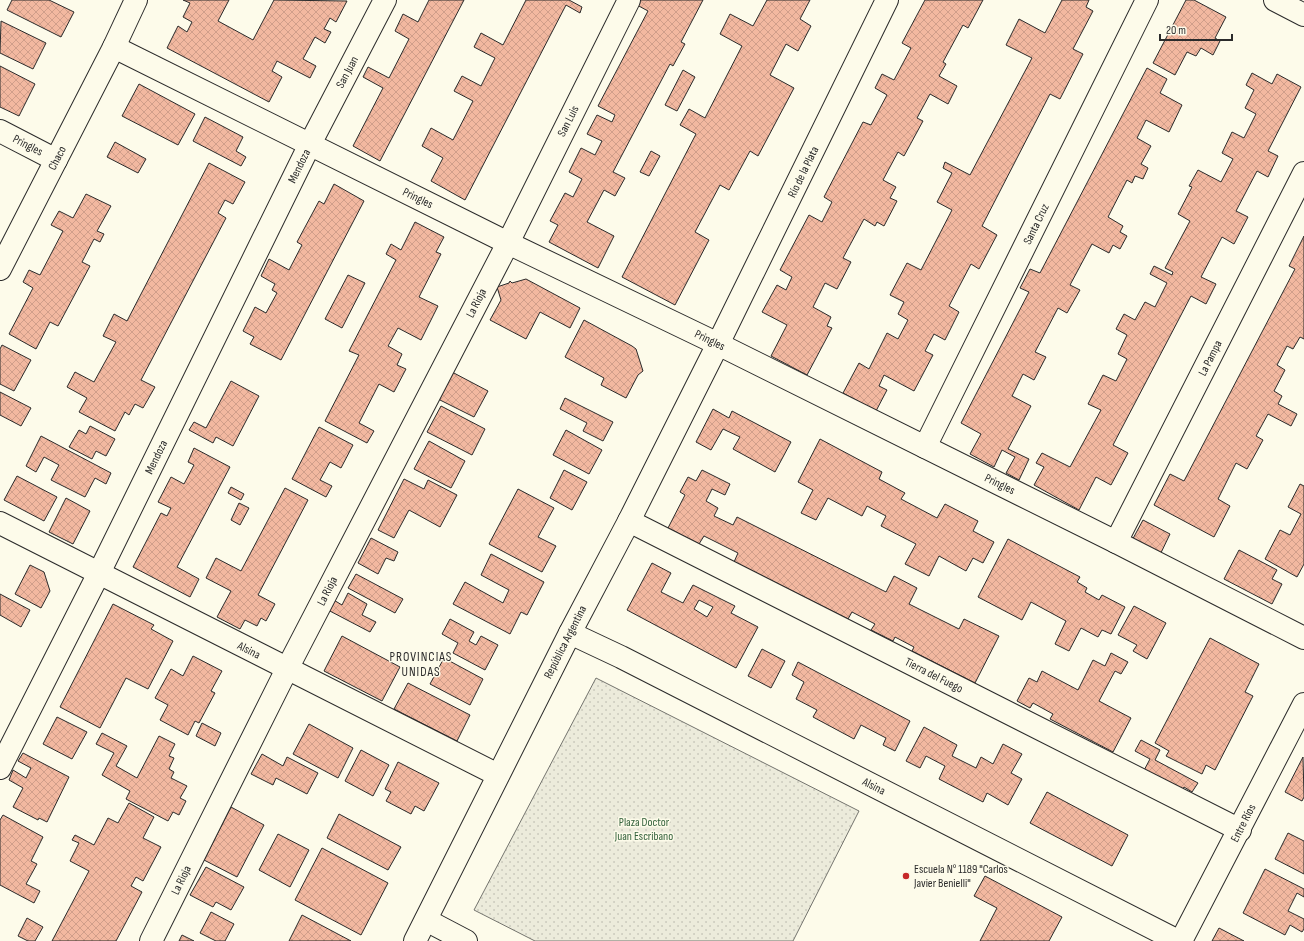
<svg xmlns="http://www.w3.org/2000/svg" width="1304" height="941" font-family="'Sofia Sans Condensed',sans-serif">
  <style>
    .park { fill: url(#park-dots); stroke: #74746e }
    .building { fill: url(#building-cross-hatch); stroke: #2b2b2b; fill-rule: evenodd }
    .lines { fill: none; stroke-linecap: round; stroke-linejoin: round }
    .minor-casing { stroke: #2b2b2b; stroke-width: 24 }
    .major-casing { stroke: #2b2b2b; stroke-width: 24 }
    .minor { stroke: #fdfbea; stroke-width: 22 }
    .major { stroke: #fdfbea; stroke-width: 22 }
    .poi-dot { fill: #c62828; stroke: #fdfbea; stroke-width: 1.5 }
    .labels { text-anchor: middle; stroke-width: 3; stroke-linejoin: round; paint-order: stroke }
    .street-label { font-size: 12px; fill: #2b2b2b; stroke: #fdfbea }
    .park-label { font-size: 12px; fill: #34623c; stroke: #fdfbea }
    .poi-label { font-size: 12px; fill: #2b2b2b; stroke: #fdfbea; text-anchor: start }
    .neighbourhood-label { font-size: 13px; letter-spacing: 1px; fill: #2b2b2b; stroke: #fdfbea }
  </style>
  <defs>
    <pattern id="park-dots" width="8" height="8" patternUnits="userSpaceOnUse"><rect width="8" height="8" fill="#ecebdb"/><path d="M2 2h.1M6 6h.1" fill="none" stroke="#cbcabc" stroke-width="1.8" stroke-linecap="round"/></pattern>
    <pattern id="building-cross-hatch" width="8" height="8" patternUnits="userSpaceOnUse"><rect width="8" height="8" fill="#f2b8a0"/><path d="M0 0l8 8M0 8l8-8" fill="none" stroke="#d09e8a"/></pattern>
  </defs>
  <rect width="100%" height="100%" fill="#fdfbea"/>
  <path class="park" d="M596,678L859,811L793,941H535L474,910Z"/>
  <g class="building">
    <path d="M12,0H49L74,12L61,37L7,10Z"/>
    <path d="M183,0H229L218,21L253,40L274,0L347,1L336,22L330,18L324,29L331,32L325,43L315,37L303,59L316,66L310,78L277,61L272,71L282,77L269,102L167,48L178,26L187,32L192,22L183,17L190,3Z"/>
    <path d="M429,0H464L380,161L353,146L383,88L363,77L368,67L389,78L409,39L395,31L403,14L418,22Z"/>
    <path d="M526,0H569L582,7L580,13L566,5L465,200L431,181L443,158L422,146L431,128L453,140L473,101L454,91L462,76L481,86L495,58L474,47L481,33L503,45Z"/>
    <path d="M640,0H703L681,42L685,44L673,66L670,64L613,172L625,178L615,196L604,190L587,222L614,236L598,268L549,242L558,225L550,221L565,193L573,197L582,179L569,172L581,148L595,155L602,141L587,134L597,115L612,122L615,115L598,106L648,11L637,5Z"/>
    <path d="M767,0H810L800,19L811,26L798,51L786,44L770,75L794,88L758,156L750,151L729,190L720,185L695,232L709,240L675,305L622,277L696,134L680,125L689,109L705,118L742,46L720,34L730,14L753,26Z"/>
    <path d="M925,0H983L968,28L963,25L943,62L946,64L939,76L957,86L948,104L930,94L917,118L923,121L904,156L898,152L883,180L896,187L890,198L897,201L884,226L877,222L875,226L864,219L843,258L851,262L837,289L825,283L813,307L831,317L827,326L832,328L807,375L771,356L787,325L762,312L777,285L786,290L792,277L780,270L809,215L822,222L832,202L824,197L863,122L871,125L887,95L875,88L882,74L894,80L911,48L902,43Z"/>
    <path d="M1062,0H1089L1086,7L1093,11L1073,49L1083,54L1060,99L1050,94L982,226L997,235L979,269L971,264L949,306L959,312L945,340L934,334L925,351L933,355L914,391L884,375L879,386L887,390L876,411L843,393L859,363L869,369L887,333L898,339L908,320L898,314L904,302L890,295L907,263L921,270L952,210L937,202L952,173L943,168L945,162L970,175L1032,58L1006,45L1019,19L1045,33Z"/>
    <path d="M1186,0H1194L1226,17L1215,38L1220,41L1213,55L1201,48L1196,56L1187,52L1175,75L1153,63Z"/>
    <path d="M1,21L46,43L33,69L0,53Z"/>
    <path d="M0,66L35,84L19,116L0,107Z"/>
    <path d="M1147,68L1167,79L1160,93L1182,105L1169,132L1146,120L1137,138L1151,146L1141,164L1148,168L1143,179L1135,176L1132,183L1127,180L1108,217L1123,226L1120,232L1127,236L1120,249L1113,245L1109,253L1092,244L1070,285L1080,290L1067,313L1058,308L1035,352L1046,357L1034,380L1023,374L1012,396L1031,406L1008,449L1029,459L1019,480L1006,473L1015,457L1002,450L994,467L970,454L981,434L961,423L1029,292L1020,288L1030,269L1040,273Z"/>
    <path d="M683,70L695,77L677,111L665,105Z"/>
    <path d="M1252,73L1272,84L1277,74L1301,87L1268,151L1278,156L1268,177L1257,171L1236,211L1248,217L1234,244L1222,237L1201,277L1216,284L1206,304L1191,296L1113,445L1128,453L1111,485L1096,477L1079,510L1034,485L1044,467L1036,463L1042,453L1070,467L1101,410L1088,404L1103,375L1116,381L1127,359L1118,354L1127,335L1116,329L1124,314L1135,320L1145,302L1155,307L1167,283L1150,274L1154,266L1172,275L1173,272L1165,268L1190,221L1178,214L1192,187L1189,186L1198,170L1221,182L1233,159L1222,153L1232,132L1244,138L1256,114L1245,108L1254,90L1246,85Z"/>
    <path d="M139,84L195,114L178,145L122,116Z"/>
    <path d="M205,117L243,137L236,151L246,157L241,166L193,141Z"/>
    <path d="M115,142L146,159L138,173L107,157Z"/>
    <path d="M651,151L660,156L649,176L640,172Z"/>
    <path d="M209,163L245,182L233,204L225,200L218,213L226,218L141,380L155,387L143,408L135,404L129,415L125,412L115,431L79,412L87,398L67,387L75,372L94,382L116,342L103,336L114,314L127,321Z"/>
    <path d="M334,184L364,201L281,360L250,344L254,337L243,331L255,307L266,313L277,293L272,290L275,284L261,276L269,259L289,270L302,245L297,242L319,201L324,204Z"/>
    <path d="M86,194L111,206L97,231L104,234L100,242L94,239L82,262L90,266L58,326L50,322L36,349L9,334L33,288L23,282L29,270L40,275L63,231L51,225L59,211L73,218Z"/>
    <path d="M415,222L444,237L436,252L441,254L419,297L438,306L421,340L398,328L388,346L402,354L397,365L406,369L394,392L379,384L359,423L374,431L367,443L325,421L359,355L349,351L396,260L386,254L391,244L401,250Z"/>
    <path d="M1304,236V339L1300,337L1293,349L1287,346L1277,365L1285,370L1274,391L1282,396L1278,404L1297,414L1291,426L1268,414L1256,436L1263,440L1247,469L1236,463L1218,499L1230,506L1214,537L1154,505L1170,474L1184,481L1295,269L1289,266Z"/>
    <path d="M348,275L365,283L342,328L325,319Z"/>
    <path d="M526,279L580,308L570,328L540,312L526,339L490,320L501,300L497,287L509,283L510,281L512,283Z"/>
    <path d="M584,320L632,346L636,349L643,371L638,375L626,398L601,385L604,378L565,357Z"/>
    <path d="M2,345L31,360L14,391L0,384V349Z"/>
    <path d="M452,372L488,391L474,417L438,399Z"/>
    <path d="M231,381L259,396L233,446L216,437L213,443L189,430L194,422L206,428Z"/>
    <path d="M0,392L31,408L21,426L0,415Z"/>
    <path d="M565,398L613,422L603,441L583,431L587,423L560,409Z"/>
    <path d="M441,406L485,429L472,455L427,432Z"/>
    <path d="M713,409L729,418L732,411L791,442L775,472L733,449L740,437L723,429L711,450L696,442Z"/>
    <path d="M90,426L115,439L106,456L96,451L92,459L69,447L79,430L86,434Z"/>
    <path d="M319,427L353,445L341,468L330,462L320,480L332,486L326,497L292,479Z"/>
    <path d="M566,430L602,450L589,474L553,455Z"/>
    <path d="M41,436L111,473L106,484L95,478L85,497L51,480L59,465L44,457L36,472L26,466Z"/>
    <path d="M820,439L882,472L879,479L905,493L901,499L937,518L945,504L978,521L973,531L994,542L983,563L973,558L966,571L939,556L929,576L905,564L916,544L881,526L886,516L867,506L862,516L828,498L816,520L801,513L813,490L798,482Z"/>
    <path d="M429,441L465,461L451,488L414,469Z"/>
    <path d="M194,448L230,467L177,567L199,579L190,597L133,567L161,513L167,516L171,508L158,502L171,477L184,484L194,465L188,462Z"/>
    <path d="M564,470L587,482L572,510L550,498Z"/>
    <path d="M702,470L730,484L725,495L712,489L706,501L718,508L714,516L733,525L737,517L886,592L894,576L917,588L909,604L959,629L964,619L999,636L975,683L912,651L914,647L895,637L893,641L871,630L875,624L852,612L848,619L734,562L738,553L704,536L699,544L668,528L685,495L680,492L688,477L696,481Z"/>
    <path d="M17,476L57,497L44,521L4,500Z"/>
    <path d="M404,479L424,489L428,480L457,495L440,527L409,510L394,538L378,530Z"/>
    <path d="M1300,484L1304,486V564L1297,577L1265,559L1280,530L1290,535L1301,514L1288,507Z"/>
    <path d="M231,487L244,494L241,500L228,493Z"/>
    <path d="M285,488L308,500L258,595L275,604L266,621L261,618L257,626L245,620L240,629L217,617L231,591L206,578L216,558L241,571Z"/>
    <path d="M518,489L554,508L538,537L556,546L542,572L489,544Z"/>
    <path d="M66,498L90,511L73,544L49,532Z"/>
    <path d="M239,503L249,508L240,525L231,520Z"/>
    <path d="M1143,520L1170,534L1158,559L1130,544Z"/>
    <path d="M371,538L398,552L394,561L386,558L378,574L358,563Z"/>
    <path d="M1008,539L1080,577L1077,582L1087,588L1085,592L1099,600L1102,595L1125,607L1111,634L1102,630L1098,637L1081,628L1069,651L1055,644L1066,621L1031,602L1022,620L978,597Z"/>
    <path d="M1239,550L1277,570L1272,579L1282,584L1272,604L1224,579Z"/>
    <path d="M491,554L544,582L527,615L521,612L510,634L453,604L465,582L503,603L509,590L481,575Z"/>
    <path d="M652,563L671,573L661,592L683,603L693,585L735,606L731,613L758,627L736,668L627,610ZM699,600L713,607L707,617L694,609Z"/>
    <path d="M30,565L44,572L50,591L41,608L15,594Z"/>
    <path d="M356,574L403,599L395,613L348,588Z"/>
    <path d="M348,593L367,604L362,615L376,622L370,632L326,609L332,599L342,605Z"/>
    <path d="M0,594L30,610L21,627L0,615Z"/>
    <path d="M113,604L154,625L151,629L173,641L148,689L126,678L100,728L60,707Z"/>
    <path d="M1134,606L1166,623L1147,659L1133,651L1137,645L1118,635Z"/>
    <path d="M450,619L474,632L469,641L476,645L481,636L498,645L485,670L453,653L458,643L442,634Z"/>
    <path d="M342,636L400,667L382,701L324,671Z"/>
    <path d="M1210,638L1259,664L1245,692L1253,696L1215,770L1206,765L1202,774L1166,756L1169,751L1155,743Z"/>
    <path d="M762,649L785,661L771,688L748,676Z"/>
    <path d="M1111,653L1128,662L1121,674L1115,671L1099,701L1131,718L1113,752L1050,719L1053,714L1033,703L1030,708L1017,701L1029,678L1037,682L1042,671L1078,690L1093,660L1105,666Z"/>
    <path d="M193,656L222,671L211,691L215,693L199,723L195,721L188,735L160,720L168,705L155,698L171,669L183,676Z"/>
    <path d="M444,658L483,679L470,705L430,684Z"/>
    <path d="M798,662L910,721L895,751L883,745L886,738L861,725L854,739L813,717L817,710L796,699L804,682L792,675Z"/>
    <path d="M408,683L470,715L457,741L394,709Z"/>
    <path d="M57,717L87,732L72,759L43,744Z"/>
    <path d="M202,723L221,733L215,746L196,736Z"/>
    <path d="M309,724L353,748L338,778L293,754Z"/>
    <path d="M924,727L957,745L952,756L976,768L981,757L993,764L1003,744L1022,754L1011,773L1022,779L1008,805L987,793L983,802L939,779L945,766L926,756L920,768L906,761Z"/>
    <path d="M102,733L127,746L116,766L137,778L159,736L175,744L169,756L174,758L169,769L174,772L171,778L187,786L180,798L186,801L179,815L173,812L168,821L126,799L130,791L102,775L114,753L96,744Z"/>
    <path d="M1141,740L1160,750L1155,760L1198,783L1192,792L1184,787L1179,796L1141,776L1150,759L1135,751Z"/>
    <path d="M361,750L389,765L373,796L345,781Z"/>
    <path d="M23,753L69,777L47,822L39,818L38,820L13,807L23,788L9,780L13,770L26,778L31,768L18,761Z"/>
    <path d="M262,754L283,766L287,757L318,773L307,794L276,778L273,785L251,774Z"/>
    <path d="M1303,757L1304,797L1302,801L1285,792Z"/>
    <path d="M398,762L439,783L424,811L415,806L411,814L386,801L391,792L385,789Z"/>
    <path d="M1047,792L1128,835L1112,866L1030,823Z"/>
    <path d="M129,803L154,817L143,838L161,847L143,881L136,877L131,886L142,892L116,941H52L89,871L70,861L79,843L72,840L75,835L94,845L108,818L118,823Z"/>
    <path d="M231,807L264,825L237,877L204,860Z"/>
    <path d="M339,814L401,847L388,870L327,838Z"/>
    <path d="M3,815L43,837L31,861L37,864L26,884L40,891L34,903L0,885V820Z"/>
    <path d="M1288,833L1304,841V874L1275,859Z"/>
    <path d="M278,834L309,850L290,887L259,870Z"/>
    <path d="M322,848L388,883L361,935L295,900Z"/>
    <path d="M206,867L244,887L231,910L216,902L213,907L190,895Z"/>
    <path d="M1265,869L1304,889V897L1297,893L1288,911L1304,919V929L1302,932L1290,925L1285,935L1243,913Z"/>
    <path d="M985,876L1062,917L1049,941H980L997,908L974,896Z"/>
    <path d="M211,912L234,924L225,941H216L200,933Z"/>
    <path d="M302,915L351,941H289Z"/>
    <path d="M27,918L43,927L35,941H28L18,936Z"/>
    <path d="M1219,928L1244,941H1212Z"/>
    <path d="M182,935L194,941H179Z"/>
  </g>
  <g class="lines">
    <defs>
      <g id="minor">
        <path d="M1275,0L1304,15"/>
        <path d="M114,47L508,243L718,344L1116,542L1304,638"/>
        <path d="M0,131L56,160"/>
        <path d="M925,447L1147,0"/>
        <path d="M629,521L1240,830"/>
        <path d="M0,523L498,775"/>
        <path d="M1116,542L1304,173"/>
        <path d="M570,633L621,657L1178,941"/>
        <path d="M0,768L99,573L310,144L385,0"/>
        <path d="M426,920L466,941"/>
        <path d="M151,941L287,669L508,243L629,0"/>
        <path d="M415,941L570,633L629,521L718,344L887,0"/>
        <path d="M1181,941L1304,704"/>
      </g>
      <path id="major" d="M0,269L114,47L136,0"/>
    </defs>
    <use href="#minor" class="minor-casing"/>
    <use href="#major" class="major-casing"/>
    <use href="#minor" class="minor"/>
    <use href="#major" class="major"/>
  </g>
  <circle class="poi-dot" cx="906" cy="876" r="4"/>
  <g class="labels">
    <g class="street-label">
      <text transform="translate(347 72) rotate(-62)" y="4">San Juan</text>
      <text transform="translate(568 121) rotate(-63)" y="4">San Luis</text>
      <text transform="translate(28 145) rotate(27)" y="4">Pringles</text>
      <text transform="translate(57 158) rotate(-63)" y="4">Chaco</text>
      <text transform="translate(299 166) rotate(-64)" y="4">Mendoza</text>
      <text transform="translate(803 172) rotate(-64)" y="4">Río de la Plata</text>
      <text transform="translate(418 198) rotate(26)" y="4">Pringles</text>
      <text transform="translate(1036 224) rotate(-64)" y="4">Santa Cruz</text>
      <text transform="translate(476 303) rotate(-63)" y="4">La Rioja</text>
      <text transform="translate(710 340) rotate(26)" y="4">Pringles</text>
      <text transform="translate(1210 358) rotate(-63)" y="4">La Pampa</text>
      <text transform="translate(156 457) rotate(-64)" y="4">Mendoza</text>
      <text transform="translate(1000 484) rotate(26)" y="4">Pringles</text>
      <text transform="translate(327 591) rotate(-63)" y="4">La Rioja</text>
      <text transform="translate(565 642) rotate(-63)" y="4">República Argentina</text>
      <text transform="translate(249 650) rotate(27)" y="4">Alsina</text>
      <text transform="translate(934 675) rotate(27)" y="4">Tierra del Fuego</text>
      <text transform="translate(874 786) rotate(27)" y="4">Alsina</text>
      <text transform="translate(1243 823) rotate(-63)" y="4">Entre Ríos</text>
      <text transform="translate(181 880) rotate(-64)" y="4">La Rioja</text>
    </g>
    <g class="park-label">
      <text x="644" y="826">Plaza Doctor<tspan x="644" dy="14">Juan Escribano</tspan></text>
    </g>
    <g class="poi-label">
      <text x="914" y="873">Escuela N° 1189 "Carlos<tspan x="914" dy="14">Javier Benielli"</tspan></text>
    </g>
    <g class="neighbourhood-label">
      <text x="421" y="661">PROVINCIAS<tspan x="421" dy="15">UNIDAS</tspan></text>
    </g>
  </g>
  <path d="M1160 34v6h72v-6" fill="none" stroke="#2b2b2b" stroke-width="2"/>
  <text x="1166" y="34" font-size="12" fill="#2b2b2b" stroke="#fdfbea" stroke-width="3" paint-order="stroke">20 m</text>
</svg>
